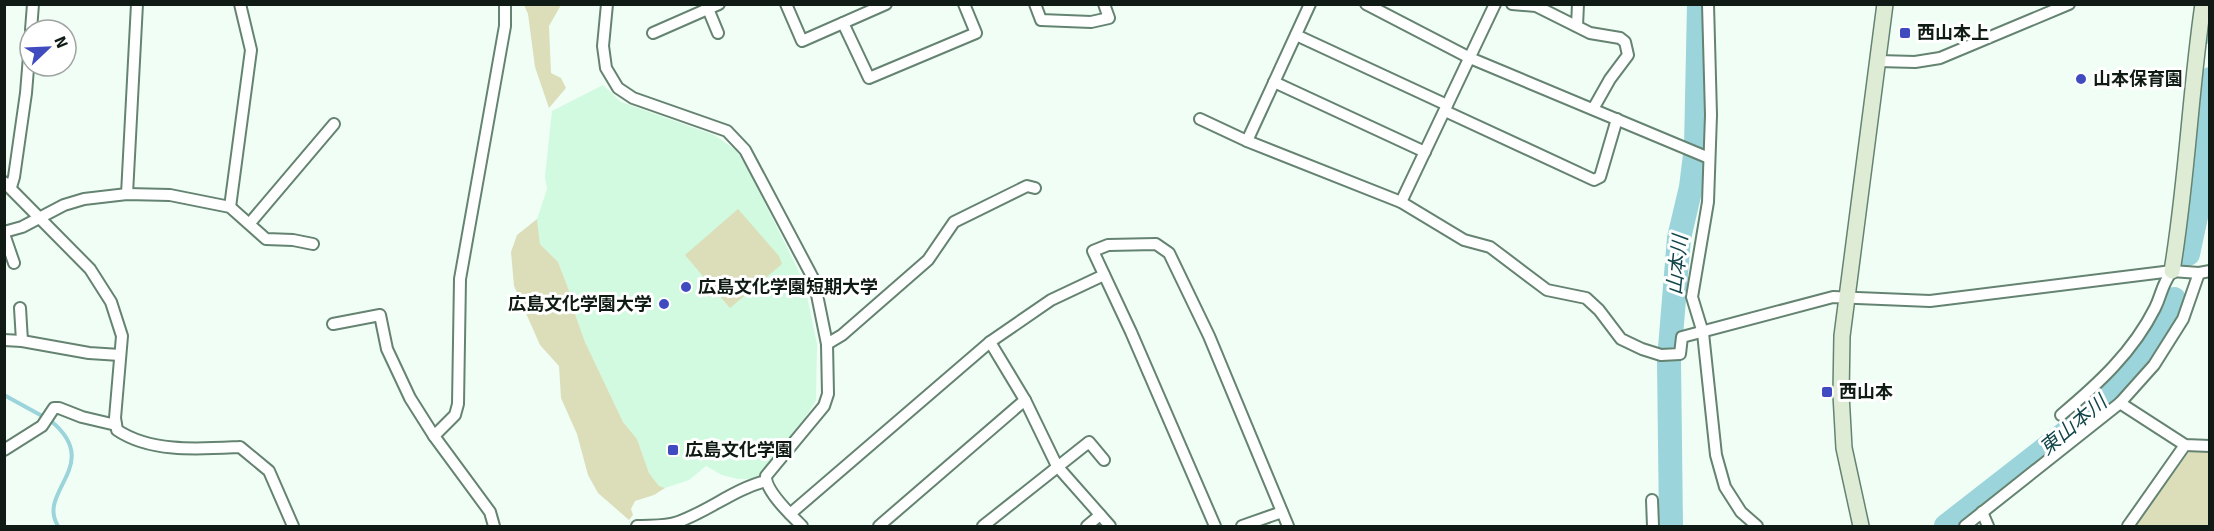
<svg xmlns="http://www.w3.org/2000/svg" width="2214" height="531" font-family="Signika,'Noto Sans JP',sans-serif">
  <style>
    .built { fill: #d1fae0 }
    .green { fill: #dbdeb9 }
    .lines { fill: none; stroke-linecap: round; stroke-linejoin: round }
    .stream { stroke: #9bd4da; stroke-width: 4 }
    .river { stroke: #9bd4da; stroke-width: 24 }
    .street-casing { stroke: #658371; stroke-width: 14 }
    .secondary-casing { stroke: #658371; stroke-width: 18 }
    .street { stroke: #fff; stroke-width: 10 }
    .secondary { stroke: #deecd6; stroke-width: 15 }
    .poi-dot { fill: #404bbf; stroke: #fff; stroke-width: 2 }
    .labels { text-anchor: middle; stroke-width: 6; stroke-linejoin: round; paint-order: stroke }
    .poi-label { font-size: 18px; font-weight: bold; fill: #0f1b14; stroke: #fff; text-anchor: start }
    .water-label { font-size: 20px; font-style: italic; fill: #13464b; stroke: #fff }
  </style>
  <rect width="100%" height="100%" fill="#f1fef6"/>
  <path class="built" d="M603,85L621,102L714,135L736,150L751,175L804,282L817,344L816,400L809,412L760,474L758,479H738L722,475L706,466L689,480L665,488L659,486L649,473L637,439L623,422L585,342L575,314L570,293L558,262L540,244L537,219L547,189L545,177L552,111Z"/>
  <g class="green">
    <path d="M524,5H561L549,26L551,73L561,78L566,88L549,108L535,67L528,14Z"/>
    <path d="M738,209L779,256L782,264L730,308L685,255Z"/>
    <path d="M537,219L540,244L558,262L570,293L575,314L585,342L623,422L637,439L649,473L659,486L665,488L654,495L635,501L631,509L633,515L629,520L598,493L588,475L577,434L561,398L559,366L540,345L514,286L511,252L517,235Z"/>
    <path d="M2189,452H2209V526H2135Z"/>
  </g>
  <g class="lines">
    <g class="stream">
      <path d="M4,395L44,417"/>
      <path d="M51,421C104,465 36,491 58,526"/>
    </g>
    <g class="river">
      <path d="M2210,31V32"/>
      <path d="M2188,254L2200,198L2210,79"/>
      <path d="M1671,526L1669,360L1679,238L1691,187L1696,147L1699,4"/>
      <path d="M1946,526L2104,403L2153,341L2174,299"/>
    </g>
    <defs>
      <g id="street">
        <path d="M607,4L603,46L606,68L618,88L633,98L727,131L745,150L814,280L827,344L828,394L824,406L766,476C765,491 791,515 802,526"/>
        <path d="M706,4L718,33"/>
        <path d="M786,4L802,41L886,4"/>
        <path d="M1035,4L1041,20L1091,22L1109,18L1104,4"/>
        <path d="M1366,4L1470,58L1709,158"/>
        <path d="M1512,4L1536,6L1590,33L1620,38L1625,42L1628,55L1610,79L1593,109"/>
        <path d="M1708,4L1711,115L1708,202L1692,297L1703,333L1716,455L1725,487L1741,512L1757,526"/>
        <path d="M843,23L869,78L976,33L964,4"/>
        <path d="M1577,26L1578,4"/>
        <path d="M31,30L33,4"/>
        <path d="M653,33L719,4"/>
        <path d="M1296,35L1447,105"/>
        <path d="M1878,61L1915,62L1940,58L2069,4"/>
        <path d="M1274,82L1425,152"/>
        <path d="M1445,111L1594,180L1600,177L1617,119"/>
        <path d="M1200,119L1247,141L1401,202L1464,240L1490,247L1547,290L1586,298L1599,310L1621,339L1642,349L1661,355L1680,354L1682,337L1833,297L1930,301L2172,271L2199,273L2210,271"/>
        <path d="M1247,141L1310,4"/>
        <path d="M4,182L90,269L111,302L122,336L115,418L117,430C151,453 200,449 240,447L269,471L293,526"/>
        <path d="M11,187L14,177L26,93L30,44"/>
        <path d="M127,194L137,4"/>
        <path d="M1401,202L1495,4"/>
        <path d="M230,207L251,50L240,4"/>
        <path d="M250,223L334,124"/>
        <path d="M4,232L22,227L64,205L84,199L127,194L170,195L230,207L266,239L293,240L313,244"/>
        <path d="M4,234L14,263"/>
        <path d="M20,308L22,341"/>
        <path d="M333,324L380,315L387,349L410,398L434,436L490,512L494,526"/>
        <path d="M4,340L22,341L89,353L120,355"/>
        <path d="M990,342L1025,400L1057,466L1110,526"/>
        <path d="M827,344L842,335L928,260L954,222L1027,186L1035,188"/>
        <path d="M2120,403L2185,445L2210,446"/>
        <path d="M2061,415C2098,384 2133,352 2155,308C2162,294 2161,286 2172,271"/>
        <path d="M434,436L455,415L458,404L460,279L505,26V4"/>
        <path d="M4,450L42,426L54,408H59L82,417L116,425"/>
        <path d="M1652,500L1653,526"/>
        <path d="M1982,512L1988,526"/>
        <path d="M790,514L990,342L1051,300L1104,275"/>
        <path d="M637,526C650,525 665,527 678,522C709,511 734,489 766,481"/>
        <path d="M879,526L1025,400"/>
        <path d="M983,526L1089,442L1104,460"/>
        <path d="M1087,526L1100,515"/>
        <path d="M1215,526L1131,332L1093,251L1108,245L1156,244L1169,253L1209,336L1288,526"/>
        <path d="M1242,526L1282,512"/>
        <path d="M1965,526L2120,403L2154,365L2183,319L2199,273"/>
        <path d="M2128,526L2185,445"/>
      </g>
      <g id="secondary">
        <path d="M2172,271C2187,182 2190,93 2203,4"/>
        <path d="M1861,526L1844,448L1841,394L1842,336L1885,4"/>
      </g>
    </defs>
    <use href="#street" class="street-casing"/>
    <use href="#secondary" class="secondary-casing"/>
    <use href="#street" class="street"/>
    <use href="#secondary" class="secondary"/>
  </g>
  <g class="poi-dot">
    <rect x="1899" y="27" width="12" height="12" rx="3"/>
    <circle cx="2081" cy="79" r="6"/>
    <circle cx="686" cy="287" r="6"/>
    <circle cx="664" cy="304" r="6"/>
    <rect x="1821" y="386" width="12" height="12" rx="3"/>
    <rect x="667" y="444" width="12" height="12" rx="3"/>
  </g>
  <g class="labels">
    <g class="poi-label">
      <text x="1917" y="39">西山本上</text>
      <text x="2093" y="85">山本保育園</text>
      <text x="698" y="293">広島文化学園短期大学</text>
      <text x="652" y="310" text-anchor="end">広島文化学園大学</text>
      <text x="1839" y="398">西山本</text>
      <text x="685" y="456">広島文化学園</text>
    </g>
    <g class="water-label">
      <text transform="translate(1677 265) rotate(-84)" y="7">山本川</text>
      <text transform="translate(2073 425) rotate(-40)" y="7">東山本川</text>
    </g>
  </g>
  <rect width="2214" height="531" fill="none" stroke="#0f1b14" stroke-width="12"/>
  <g transform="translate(48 48) rotate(67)"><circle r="28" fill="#ffffff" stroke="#9fa4a1" stroke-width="1.5"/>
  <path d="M0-4.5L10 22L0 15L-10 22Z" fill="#404bbf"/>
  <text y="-9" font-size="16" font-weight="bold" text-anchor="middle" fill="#0f1b14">N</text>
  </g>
</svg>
